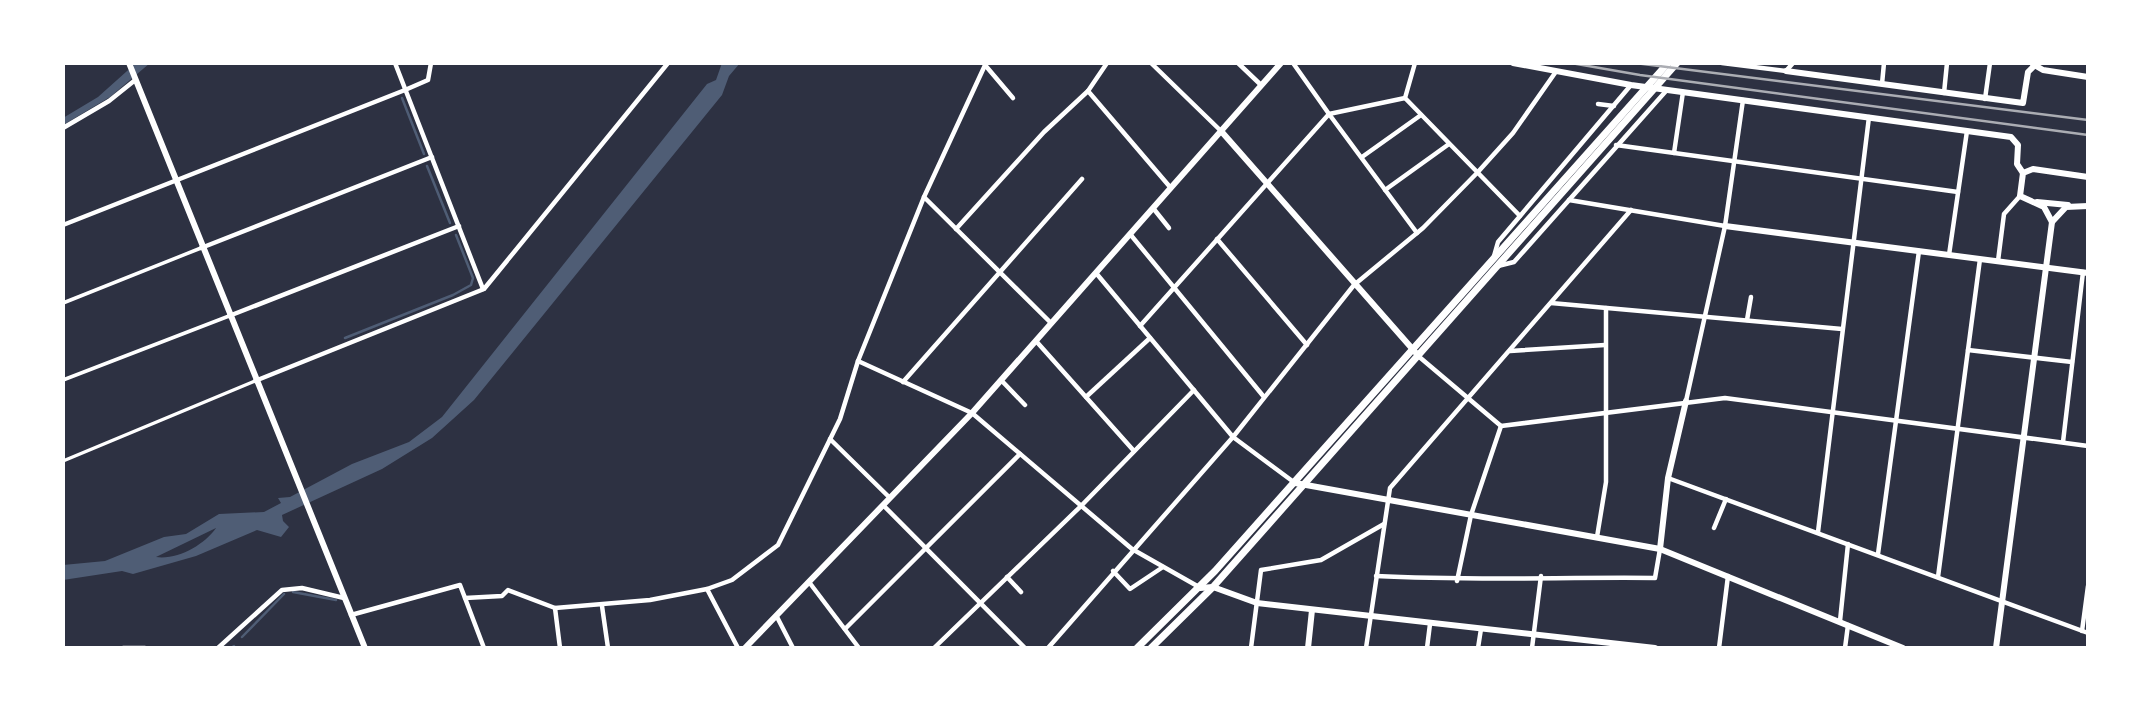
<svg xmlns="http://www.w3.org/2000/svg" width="2151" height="711" font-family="'PT Serif',serif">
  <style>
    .water { fill: #4f5d75; fill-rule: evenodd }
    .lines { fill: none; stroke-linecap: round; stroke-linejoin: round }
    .stream { stroke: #4f5d75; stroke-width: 2.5 }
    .pedestrian { stroke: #fff; stroke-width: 3.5 }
    .minor { stroke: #fff; stroke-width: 4.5 }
    .tertiary { stroke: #fff; stroke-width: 6 }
    .primary { stroke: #fff; stroke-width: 7 }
    .rail { stroke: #abadb3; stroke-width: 2.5 }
  </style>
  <rect width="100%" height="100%" fill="#2d3142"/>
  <g class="water">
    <path d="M136,63H150L110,97L63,125V118L98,97Z"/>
    <path d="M722,63H740L729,76L722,95L474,400L432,438L382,469L282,515L283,521L289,527L281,537L257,530L196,556L133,574L122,571L63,580V565L105,561L164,537L186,534L219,514L264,512L281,503L278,498L290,497L352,464L409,442L442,417L707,84L716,80ZM216,528C204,545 178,560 156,557Z"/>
  </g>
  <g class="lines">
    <g class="stream">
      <path d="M402,98L424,154"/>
      <path d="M427,166L450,223"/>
      <path d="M345,338L453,295L471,285L473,278L456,235"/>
      <path d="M293,592L336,600"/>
      <path d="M242,637L284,594"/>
      <path d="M231,648L234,646"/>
    </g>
    <g class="pedestrian">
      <path d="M63,303L201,248"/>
      <path d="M63,380L229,316"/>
      <path d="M63,461L255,381"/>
    </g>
    <g class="minor">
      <path d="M395,63L483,289"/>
      <path d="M1151,63L1221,131"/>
      <path d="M1238,63L1261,85"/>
      <path d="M1293,63L1329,114L1405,98"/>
      <path d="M1415,63L1405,98L1520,216"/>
      <path d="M1722,63L1786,71L1793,63"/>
      <path d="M985,65L1013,98"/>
      <path d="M1882,84L1884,63"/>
      <path d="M1088,91L1170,187"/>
      <path d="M1944,93L1947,63"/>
      <path d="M1985,99L1990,63"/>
      <path d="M1598,104L1614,106"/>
      <path d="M63,128L109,101L134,81"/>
      <path d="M1616,145L1958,192"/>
      <path d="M1674,153L1683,92"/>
      <path d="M1362,157L1421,115"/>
      <path d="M1385,190L1449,144"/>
      <path d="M924,197L1051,323"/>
      <path d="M1569,200L1725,226"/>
      <path d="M1153,208L1169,228"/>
      <path d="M63,225L405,90L428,80L431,63"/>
      <path d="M956,229L1044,132L1088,91L1107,63"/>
      <path d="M1130,234L1264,397"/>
      <path d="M1217,239L1307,345"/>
      <path d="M201,248L432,157"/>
      <path d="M1949,255L1967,131"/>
      <path d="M1494,256L1498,242L1631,85"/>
      <path d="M1998,261L2004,214L2020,196"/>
      <path d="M1498,266L1514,262L1666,91"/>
      <path d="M1096,273L1233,437L1295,483"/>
      <path d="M1551,303L1842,329"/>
      <path d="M229,316L459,226"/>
      <path d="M1747,320L1751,297"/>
      <path d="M1140,326L1329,114L1417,233"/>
      <path d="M1036,341L1134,451"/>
      <path d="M1968,350L2072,362"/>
      <path d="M1510,351L1605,345"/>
      <path d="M1417,355L1501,426L1725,398L2088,446"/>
      <path d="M858,361L972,413L1132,549L1199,587"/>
      <path d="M1001,380L1025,405"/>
      <path d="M255,381L484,289L668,63"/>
      <path d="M903,382L1082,179"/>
      <path d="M1086,397L1150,338"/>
      <path d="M1686,401L1725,226L1743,100"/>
      <path d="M830,439L890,498"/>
      <path d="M2063,442L2083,272"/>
      <path d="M1668,478L2088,633"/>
      <path d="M883,505L1025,648"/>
      <path d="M1714,528L1726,499"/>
      <path d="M1818,532L1869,117"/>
      <path d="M1597,537L1606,482V308"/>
      <path d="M1878,554L1919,251"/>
      <path d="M1113,571L1130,589L1163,567"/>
      <path d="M1376,576C1469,581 1562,577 1655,578L1660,549"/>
      <path d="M1007,577L1021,592"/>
      <path d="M1938,577L1980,259"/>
      <path d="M1457,581L1471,515L1501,426"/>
      <path d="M809,582L859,648"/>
      <path d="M707,589L738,648"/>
      <path d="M465,598L484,648"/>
      <path d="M602,606L608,648"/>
      <path d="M555,608L560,648"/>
      <path d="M351,615L460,585L465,598L502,596L508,590L555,608L650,600L707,589L732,580L778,545L840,419L858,361L924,197L986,63"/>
      <path d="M777,617L793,648"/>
      <path d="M1840,621L1848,544"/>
      <path d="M845,629L1020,454"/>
      <path d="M2082,631L2088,586"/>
      <path d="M123,648H145"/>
      <path d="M218,648L282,590L302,588L344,598"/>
      <path d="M934,648L1081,506L1194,390"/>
      <path d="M1048,648L1233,437L1354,285L1423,228L1477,173L1513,133L1555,73"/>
      <path d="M1251,648L1261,570L1321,560L1384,524"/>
      <path d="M1366,648L1390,488L1631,210"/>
      <path d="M1427,648L1430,624"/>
      <path d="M1478,648L1481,629"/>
      <path d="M1532,648L1541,576"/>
      <path d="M1719,648L1728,576"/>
      <path d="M1845,648L1848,625"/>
    </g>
    <g class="tertiary">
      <path d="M129,63L365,648"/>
      <path d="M1513,63L1631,85L2011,137L2018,145L2017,164L2023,173"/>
      <path d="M2033,64L2043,70L2088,77"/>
      <path d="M1786,71L2023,103L2028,72L2034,66"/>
      <path d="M1221,131L1416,353"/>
      <path d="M2037,202L2068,205"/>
      <path d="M2052,222L2044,207L2020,196L2023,173L2033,169L2088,177"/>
      <path d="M1725,226L2088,273"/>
      <path d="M1295,483L1660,549L1903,648"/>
      <path d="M1660,549L1668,478L1686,401"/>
      <path d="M1200,588L1213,587L1257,603L1655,648"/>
      <path d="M745,648L972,413L1281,63"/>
      <path d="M1308,648L1312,610"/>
      <path d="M1996,648L2052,222L2066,207L2088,206"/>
    </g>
    <g class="primary">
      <path d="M1137,648L1215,571L1668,63"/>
      <path d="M1151,648L1213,587L1677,63"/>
    </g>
    <g class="rail">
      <path d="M1571,63L1640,75L2088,135"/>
      <path d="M1635,63L2088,120"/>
    </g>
  </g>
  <rect width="2151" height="711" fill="none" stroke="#ffffff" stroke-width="130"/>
</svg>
